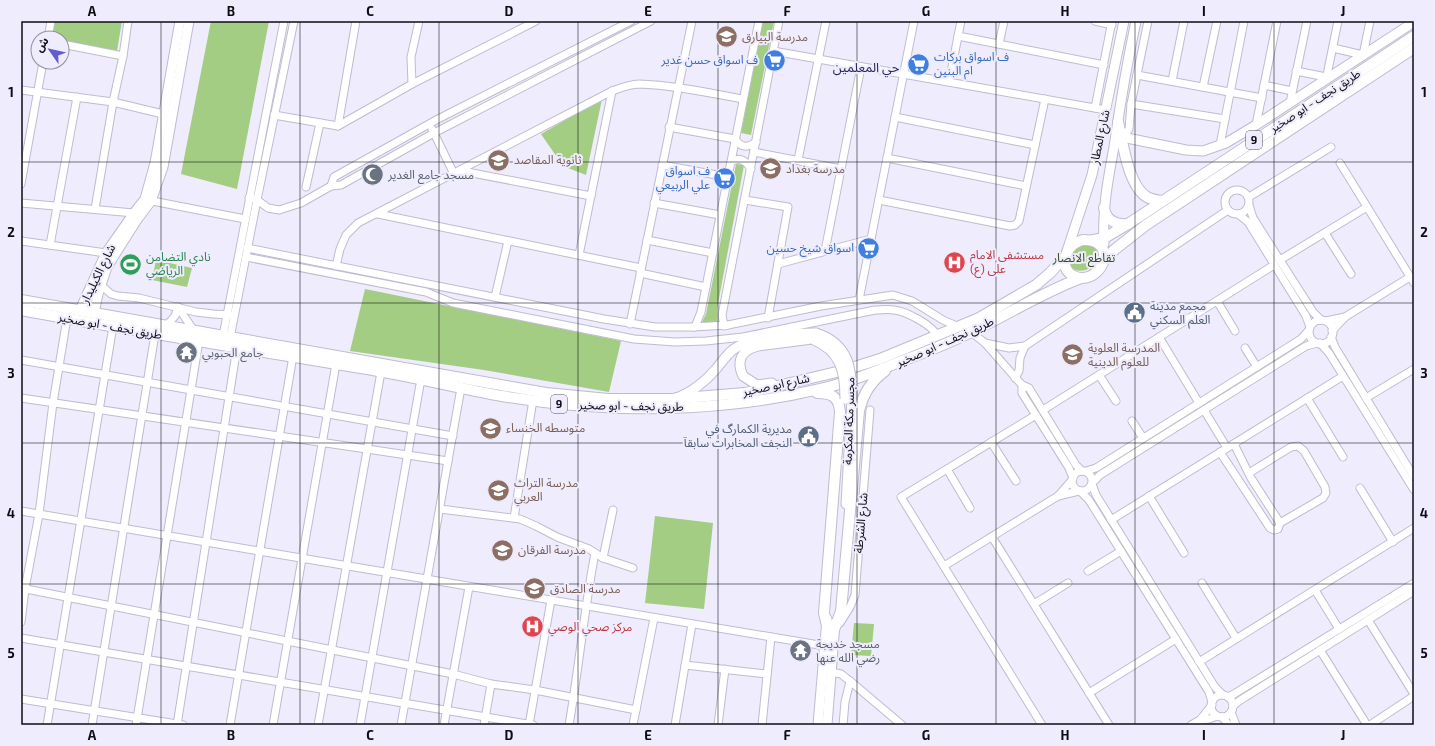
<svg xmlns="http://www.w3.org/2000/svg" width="1435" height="746" font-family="'Exo 2','Noto Sans Arabic',sans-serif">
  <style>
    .green { fill: #a2cd82 }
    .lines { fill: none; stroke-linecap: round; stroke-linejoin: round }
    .minor-casing { stroke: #bebcd0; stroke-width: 9 }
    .major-casing { stroke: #bebcd0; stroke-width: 11 }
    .highway-casing { stroke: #bebcd0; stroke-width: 12 }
    .minor { stroke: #fff; stroke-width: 7 }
    .major { stroke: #fff; stroke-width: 9 }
    .highway { stroke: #fff; stroke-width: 10 }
    .major-bridge-casing { stroke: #bebcd0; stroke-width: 11; stroke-linecap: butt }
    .major-bridge { stroke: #fff; stroke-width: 9 }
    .grid { fill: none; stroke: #0d0c13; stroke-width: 1; stroke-opacity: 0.55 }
    .labels { text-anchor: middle; stroke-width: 4; stroke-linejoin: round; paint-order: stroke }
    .shield { fill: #eeecfd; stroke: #504f59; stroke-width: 1 }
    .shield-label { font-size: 11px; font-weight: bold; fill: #0d0c13 }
    .education-label { font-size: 12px; fill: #785e54; stroke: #eeecfd; text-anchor: start }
    .shop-label { font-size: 12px; fill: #366cbe; stroke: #eeecfd; text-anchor: end }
    .street-label { font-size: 12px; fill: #0d0c13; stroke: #eeecfd }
    .worship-label { font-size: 12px; fill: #5b616d; stroke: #eeecfd; text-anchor: start }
    .health-label { font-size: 12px; fill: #be3a42; stroke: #eeecfd; text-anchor: start }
    .leisure-label { font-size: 12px; fill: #27864d; stroke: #eeecfd; text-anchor: start }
    .park-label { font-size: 12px; fill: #2f4d14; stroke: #eeecfd }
    .service-label { font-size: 12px; fill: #4e5e75; stroke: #eeecfd; text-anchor: start }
    .neighbourhood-label { font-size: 13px; fill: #27255f; stroke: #eeecfd }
    .neatline { fill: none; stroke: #0d0c13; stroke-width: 1.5 }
    .grid-label { font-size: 13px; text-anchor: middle; font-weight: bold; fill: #0d0c13 }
  </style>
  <rect width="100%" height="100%" fill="#eeecfd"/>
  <g class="green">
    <path d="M54,21H122L117,51L62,41V38H50Z"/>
    <path d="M211,21H269L237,189L181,174Z"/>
    <path d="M763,21H774L751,135L741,133Z"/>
    <path d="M602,99L586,175L563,166L541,134Z"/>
    <path d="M736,164L744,165L717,309V323L702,322L706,314Z"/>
    <path d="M1084,245C1092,245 1097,247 1098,256C1093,277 1062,275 1072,254C1074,249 1079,246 1084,245Z"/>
    <path d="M156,260L192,268L187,287L152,280Z"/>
    <path d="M365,289L621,341L609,392L484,370L350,351Z"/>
    <path d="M655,516L713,523L704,609L645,603Z"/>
    <path d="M854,623L874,624L871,656L851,655Z"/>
  </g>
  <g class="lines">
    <defs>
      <g id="minor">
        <path d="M1095,21L1112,25"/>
        <path d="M958,36L1104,65"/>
        <path d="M48,38L51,21"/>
        <path d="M62,44L123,56"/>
        <path d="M999,44L1004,21"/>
        <path d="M1333,48L1363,55L1370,21"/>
        <path d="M773,51L1106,110"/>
        <path d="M1296,71L1326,77"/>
        <path d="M1137,75L1262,98"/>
        <path d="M1326,80L1338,21"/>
        <path d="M1172,81L1184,21"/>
        <path d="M949,82L961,21"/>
        <path d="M412,84L411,57L419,21"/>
        <path d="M1264,85L1292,91"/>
        <path d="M1203,87L1217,21"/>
        <path d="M21,90L113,102L163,114"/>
        <path d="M1290,103L1307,21"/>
        <path d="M1131,104L1225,119"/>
        <path d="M1095,108L1112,21"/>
        <path d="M274,115L338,126L412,84L536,21"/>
        <path d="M895,117L1035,145"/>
        <path d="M1256,125L1277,21"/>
        <path d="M338,126L356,21"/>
        <path d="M669,127L735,139C741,148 748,148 756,142"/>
        <path d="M432,129L454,174"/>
        <path d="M1121,135L1127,132L1129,129L1131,104L1148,21"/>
        <path d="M1220,145L1244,21"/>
        <path d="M754,152L841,169"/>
        <path d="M887,158L1026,186"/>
        <path d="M798,160L826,21"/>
        <path d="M731,162C740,156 746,161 751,169"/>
        <path d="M1340,163L1414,283"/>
        <path d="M662,165L728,177"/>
        <path d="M462,171L591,196"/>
        <path d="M21,184L43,62"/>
        <path d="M331,186L334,177L438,119L631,21"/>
        <path d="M306,187L320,123"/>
        <circle cx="1237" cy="202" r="12"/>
        <path d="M1249,197L1331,147"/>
        <path d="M249,198L256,199L268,208L279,210L301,203L331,186L341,185L434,133L651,21"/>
        <path d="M147,200L245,219"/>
        <path d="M745,200L788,207L768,318"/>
        <path d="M879,200L1010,226L1015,225L1019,221L1045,99"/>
        <path d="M21,203L134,213"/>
        <path d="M654,203L720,215"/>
        <path d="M1249,205L1253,218L1313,312L1321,320"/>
        <path d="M95,209L113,102L123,56L128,21"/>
        <path d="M378,214L641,268"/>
        <path d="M1238,214L1248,222L1306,316L1310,327"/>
        <path d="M1325,233L1351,274"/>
        <path d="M647,240L713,253"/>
        <path d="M21,241L106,253"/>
        <path d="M50,245L77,97"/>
        <path d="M247,248L604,319L655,327H693L728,325L821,306L893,295L912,301L943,320L959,327"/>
        <path d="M825,251L861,67"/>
        <path d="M579,255L612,91"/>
        <path d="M246,257L426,292L453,303L634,339L675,342L706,341L743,337L875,310C881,310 888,309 894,310C905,311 933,325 937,336"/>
        <path d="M1280,260L1367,207"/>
        <path d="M778,264L871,239"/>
        <path d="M336,266L340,249L346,235L358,223L612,91C620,88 630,84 639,84C674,85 709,93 743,99"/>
        <path d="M640,273L706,287"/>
        <path d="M101,285L111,294L118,296L139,298L196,312L213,314L230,315"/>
        <path d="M495,297L508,241"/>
        <path d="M859,300L914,21"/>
        <path d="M1217,301L1235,331"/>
        <path d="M178,307L194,331"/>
        <circle cx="1321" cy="332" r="12"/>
        <path d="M1326,321L1345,317"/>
        <path d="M630,324L692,21"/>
        <path d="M728,325L724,326L722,315L779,21"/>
        <path d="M166,326L175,316L178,307"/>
        <path d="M693,327H695L701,312L759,21"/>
        <path d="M1332,331L1345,317L1410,277"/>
        <path d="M971,332L985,343L1022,385L1029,388L1076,465L1082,471"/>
        <path d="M223,336L284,21"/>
        <path d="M1159,337L1199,403"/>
        <path d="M1331,337L1335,347L1414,477"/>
        <path d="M230,338L257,200L294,21"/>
        <path d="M985,343L1009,348L1025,346L1228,210"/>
        <path d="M1320,343L1329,353L1414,490"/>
        <path d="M1245,348L1257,367"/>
        <path d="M21,360L453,436"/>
        <path d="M1099,375L1116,401"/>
        <path d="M1015,378L1019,371L1020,358L1025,346"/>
        <path d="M1022,385V393L1069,468L1073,478"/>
        <path d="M21,398L448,461"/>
        <path d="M1307,398L1343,457"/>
        <path d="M1366,398L1414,369"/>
        <path d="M1043,410L1274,265"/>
        <path d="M1204,410L1227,448"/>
        <path d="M1036,415L901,497L1042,725"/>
        <path d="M1132,421L1143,438"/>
        <path d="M991,442L1016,481"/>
        <path d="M1220,452L1270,528L1274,530L1278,529L1280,523L1251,478L1234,444"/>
        <path d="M947,469L970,508"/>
        <circle cx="1082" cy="481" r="10"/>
        <path d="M1086,471L1096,468L1301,339L1309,330"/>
        <path d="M1249,473L1291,447L1298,446L1304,451L1325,487L1326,493L1323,498L1280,523"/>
        <path d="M1093,482L1100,475L1306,346L1317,343"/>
        <path d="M1092,484L1096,495L1215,687L1223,695"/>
        <path d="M1360,488L1393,542"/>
        <path d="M1080,491L1089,500L1209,692L1212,702"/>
        <path d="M1058,496L1079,491"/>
        <path d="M1149,496L1184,553"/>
        <path d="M440,509L520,519L536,526L557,537L589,549L603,558L633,568"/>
        <path d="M21,511L825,646"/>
        <path d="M514,518L533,400"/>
        <path d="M1111,520L1343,376"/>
        <path d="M992,537L1109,725"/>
        <path d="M603,558L613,510"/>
        <path d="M944,566L1058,496L1072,480"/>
        <path d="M1088,571L1121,551"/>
        <path d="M1202,583L1236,638"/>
        <path d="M21,588L453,674L491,684L535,690L636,710"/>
        <path d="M1315,590L1339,629"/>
        <path d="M1034,604L1068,583"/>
        <path d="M1368,620L1414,694"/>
        <path d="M21,622L25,589L39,514L53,403L67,318"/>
        <path d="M840,623L850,607L855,595L870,410"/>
        <path d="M21,638L533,725"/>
        <path d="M1320,650L1367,725"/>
        <path d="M1199,662L1414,528"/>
        <path d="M685,665L767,674"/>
        <path d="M831,672L841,674L850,681L902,725"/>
        <path d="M1089,693L1176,639"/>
        <circle cx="1222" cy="706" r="11"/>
        <path d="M1228,697L1234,694L1414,583"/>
        <path d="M21,699L183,725"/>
        <path d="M1233,706L1239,701L1414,591"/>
        <path d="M1231,712L1236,725"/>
        <path d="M1222,717L1229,725"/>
        <path d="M1200,720L1212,705"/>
        <path d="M47,725L113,326"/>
        <path d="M92,725L155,334"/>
        <path d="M136,725L199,341"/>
        <path d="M177,725L237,347"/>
        <path d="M230,725L293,356"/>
        <path d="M273,725L336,364"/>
        <path d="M318,725L381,372"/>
        <path d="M360,725L421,379"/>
        <path d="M401,725L461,388"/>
        <path d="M444,725L469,587"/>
        <path d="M484,725L491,684"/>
        <path d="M529,725L551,600"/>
        <path d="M569,725C579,668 584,610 595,553"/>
        <path d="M633,725L654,618"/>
        <path d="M675,725L692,624"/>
        <path d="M718,725L725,669"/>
        <path d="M762,725L771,637"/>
        <path d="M843,725L845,702L850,681"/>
        <path d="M1191,725L1200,720L1209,719L1217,716"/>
        <path d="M1370,725L1414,696"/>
      </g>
      <g id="major">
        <path d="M1122,137L1186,150L1203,151L1226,143L1256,125L1414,22"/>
        <path d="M1104,244C1102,211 1108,179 1114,147C1120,105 1127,63 1136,21"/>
        <path d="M1067,251L1092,175L1124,21"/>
        <path d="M80,310L106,253L134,213L145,199L155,163L180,21"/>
        <path d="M94,313L98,294L107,267L136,221L151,201L163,167L189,21"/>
        <path d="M772,383L757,385L743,376C736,361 741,350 758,346L812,339"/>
        <path d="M676,398C691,393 706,381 716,369C722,362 727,354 734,349C754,335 792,334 816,333"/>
        <path d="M846,504L852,400"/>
        <path d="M818,725L827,619"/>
        <path d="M827,725L835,623"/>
      </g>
      <g id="highway">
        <path d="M1118,122C1123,143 1128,186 1147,197C1152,200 1157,200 1162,201"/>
        <path d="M1104,208C1106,220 1116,225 1128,224"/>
        <path d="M1083,240C1117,239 1105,279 1081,278C1058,276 1060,246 1083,240Z"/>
        <path d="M1093,240L1106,237L1128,224L1414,36"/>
        <path d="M1104,261L1114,250L1146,225L1414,48"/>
        <path d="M21,300L546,393L608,399H671L745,393L769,388L845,370L880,359L979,318L1036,285L1050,273L1064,258"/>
        <path d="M21,310C140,332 259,351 378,371C420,378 461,389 502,396C607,414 720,413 824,388C851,382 876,371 902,361C926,352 950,343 973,331C1009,314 1043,292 1081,278"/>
        <path d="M817,393C831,393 839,396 840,412L824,613L827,626"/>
        <path d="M834,630L841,611L859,411C863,394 871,381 885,371"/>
      </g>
    </defs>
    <use href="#minor" class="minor-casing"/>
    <use href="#major" class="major-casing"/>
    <use href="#highway" class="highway-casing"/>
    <use href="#minor" class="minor"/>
    <use href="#major" class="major"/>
    <use href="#highway" class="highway"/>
    <defs>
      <g id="major-bridge">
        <path d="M816,333C850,344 852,370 852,400"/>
        <path d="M812,339C841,351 845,371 845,399"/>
      </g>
    </defs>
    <use href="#major-bridge" class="major-bridge-casing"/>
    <use href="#major-bridge" class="major-bridge"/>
  </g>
  <path class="grid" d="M161,21V725M300,21V725M439,21V725M578,21V725M718,21V725M857,21V725M996,21V725M1135,21V725M1274,21V725M21,162H1414M21,303H1414M21,443H1414M21,584H1414"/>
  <defs>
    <symbol id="school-disc" viewBox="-11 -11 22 22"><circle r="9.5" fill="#8d6e63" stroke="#eeecfd"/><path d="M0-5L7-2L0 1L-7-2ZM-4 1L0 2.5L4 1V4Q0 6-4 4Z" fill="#fff"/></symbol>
    <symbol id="supermarket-disc" viewBox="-11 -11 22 22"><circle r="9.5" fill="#3f7fe0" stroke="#eeecfd"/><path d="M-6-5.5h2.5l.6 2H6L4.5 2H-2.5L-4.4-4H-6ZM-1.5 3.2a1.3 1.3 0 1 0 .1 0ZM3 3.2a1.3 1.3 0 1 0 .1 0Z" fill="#fff"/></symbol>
    <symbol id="mosque-disc" viewBox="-11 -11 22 22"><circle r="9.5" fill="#6b7280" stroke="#eeecfd"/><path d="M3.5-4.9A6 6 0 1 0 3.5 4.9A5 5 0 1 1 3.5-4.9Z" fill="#fff"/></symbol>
    <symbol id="hospital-disc" viewBox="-11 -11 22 22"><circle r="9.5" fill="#e0444e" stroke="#eeecfd"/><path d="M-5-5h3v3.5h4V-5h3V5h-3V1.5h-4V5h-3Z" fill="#fff"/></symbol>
    <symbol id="stadium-disc" viewBox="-11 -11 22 22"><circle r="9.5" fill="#2e9e5b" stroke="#eeecfd"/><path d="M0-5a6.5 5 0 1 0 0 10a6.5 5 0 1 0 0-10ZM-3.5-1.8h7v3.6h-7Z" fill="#fff"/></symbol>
    <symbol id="civic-disc" viewBox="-11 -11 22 22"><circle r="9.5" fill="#5c6f8a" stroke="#eeecfd"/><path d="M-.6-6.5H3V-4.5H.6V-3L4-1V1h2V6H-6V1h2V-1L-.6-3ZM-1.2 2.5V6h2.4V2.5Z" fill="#fff"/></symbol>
    <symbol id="temple-disc" viewBox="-11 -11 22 22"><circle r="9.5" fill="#6b7280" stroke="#eeecfd"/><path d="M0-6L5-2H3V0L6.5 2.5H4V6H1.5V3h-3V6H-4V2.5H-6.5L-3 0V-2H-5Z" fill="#fff"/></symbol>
  </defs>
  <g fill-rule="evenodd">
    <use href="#school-disc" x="714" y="24" width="25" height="25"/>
    <use href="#supermarket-disc" x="762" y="48" width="25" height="25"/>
    <use href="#supermarket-disc" x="906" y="52" width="25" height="25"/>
    <use href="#school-disc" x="486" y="148" width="25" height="25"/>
    <use href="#school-disc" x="758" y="156" width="25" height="25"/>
    <use href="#mosque-disc" x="360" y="162" width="25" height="25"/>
    <use href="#supermarket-disc" x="712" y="166" width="25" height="25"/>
    <use href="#supermarket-disc" x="856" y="236" width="25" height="25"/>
    <use href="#hospital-disc" x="942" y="250" width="25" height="25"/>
    <use href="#stadium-disc" x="118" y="252" width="25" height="25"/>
    <use href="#civic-disc" x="1122" y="300" width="25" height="25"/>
    <use href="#temple-disc" x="174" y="340" width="25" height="25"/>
    <use href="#school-disc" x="1060" y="342" width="25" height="25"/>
    <use href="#school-disc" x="478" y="416" width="25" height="25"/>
    <use href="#civic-disc" x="796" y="424" width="25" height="25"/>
    <use href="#school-disc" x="486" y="478" width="25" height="25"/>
    <use href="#school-disc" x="490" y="538" width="25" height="25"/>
    <use href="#school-disc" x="522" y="576" width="25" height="25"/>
    <use href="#hospital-disc" x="520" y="614" width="25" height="25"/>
    <use href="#temple-disc" x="788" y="638" width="25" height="25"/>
  </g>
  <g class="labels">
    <g class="shield">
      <rect x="1246" y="131" width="16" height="18" rx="3"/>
      <rect x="551" y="395" width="16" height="18" rx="3"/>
    </g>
    <g class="shield-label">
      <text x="1254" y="144">9</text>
      <text x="559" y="408">9</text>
    </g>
    <g class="education-label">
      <text x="742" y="41">مدرسة البيارق</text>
      <text x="514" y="164">ثانوية المقاصد</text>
      <text x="786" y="173">مدرسة بغداد</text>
      <text x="1088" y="352">المدرسة العلوية<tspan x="1088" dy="14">للعلوم الدينية</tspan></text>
      <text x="506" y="432">متوسطه الخنساء</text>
      <text x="514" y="487">مدرسة التراث<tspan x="514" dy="14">العربي</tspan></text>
      <text x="518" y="554">مدرسة الفرقان</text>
      <text x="550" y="593">مدرسة الصادق</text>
    </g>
    <g class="shop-label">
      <text x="934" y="61" text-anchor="start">ف اسواق بركات<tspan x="934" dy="14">ام البنين</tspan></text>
      <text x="758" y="64">ف اسواق حسن غدير</text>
      <text x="710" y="175">ف اسواق<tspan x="710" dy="14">علي الربيعي</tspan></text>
      <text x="854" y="252">اسواق شيخ حسين</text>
    </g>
    <g class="street-label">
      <text transform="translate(1315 101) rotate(-33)" y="4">طريق نجف - ابو صخير</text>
      <text transform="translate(1100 137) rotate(-78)" y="4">شارع المطار</text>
      <text transform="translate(98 274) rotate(-64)" y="4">شارع الكيليدار</text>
      <text transform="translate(110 326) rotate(10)" y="4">طريق نجف - ابو صخير</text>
      <text transform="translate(945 342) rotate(-24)" y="4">طريق نجف - ابو صخير</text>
      <text transform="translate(776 385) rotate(-12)" y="4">شارع ابو صخير</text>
      <text transform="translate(631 406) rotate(1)" y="4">طريق نجف - ابو صخير</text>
      <text transform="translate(849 421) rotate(-88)" y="4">مجسر مكة المكرمة</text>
      <text transform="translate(861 523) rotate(-85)" y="4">شارع الشرطة</text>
    </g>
    <g class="worship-label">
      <text x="388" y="179">مسجد جامع الغدير</text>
      <text x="202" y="357">جامع الحبوبي</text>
      <text x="816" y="648">مسجد خديجة<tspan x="816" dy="14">رضي الله عنها</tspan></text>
    </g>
    <g class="health-label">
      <text x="970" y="259">مستشفی الامام<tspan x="970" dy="14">علی (ع)</tspan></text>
      <text x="548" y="631">مركز صحي الوصي</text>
    </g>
    <g class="leisure-label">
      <text x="146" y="261">نادي التضامن<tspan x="146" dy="14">الرياضي</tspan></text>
    </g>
    <g class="park-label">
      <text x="1084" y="262">تقاطع الانصار</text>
    </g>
    <g class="service-label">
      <text x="1150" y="310">مجمع مدينة<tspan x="1150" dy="14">العلم السكني</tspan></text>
      <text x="792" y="433" text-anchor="end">مديرية الكمارگ في<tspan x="792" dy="14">النجف المخابرات سابقآ</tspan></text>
    </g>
    <g class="neighbourhood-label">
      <text x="866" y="72">حي المعلمين</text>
    </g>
  </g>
  <rect width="1435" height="746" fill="none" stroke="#eeecfd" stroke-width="44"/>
  <g transform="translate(50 50) rotate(304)"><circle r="19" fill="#eeecfd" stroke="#94929f"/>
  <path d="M0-3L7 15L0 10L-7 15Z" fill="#615cd5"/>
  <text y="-6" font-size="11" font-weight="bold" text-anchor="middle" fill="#0d0c13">ش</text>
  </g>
  <rect x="22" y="22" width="1391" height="702" class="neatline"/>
  <g class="grid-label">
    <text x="92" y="16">A</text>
    <text x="231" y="16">B</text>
    <text x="370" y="16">C</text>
    <text x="509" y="16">D</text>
    <text x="648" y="16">E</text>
    <text x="787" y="16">F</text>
    <text x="926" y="16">G</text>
    <text x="1065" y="16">H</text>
    <text x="1204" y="16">I</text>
    <text x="1343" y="16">J</text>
    <text x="11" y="97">1</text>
    <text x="1424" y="97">1</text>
    <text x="11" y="237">2</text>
    <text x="1424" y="237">2</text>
    <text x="11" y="378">3</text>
    <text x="1424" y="378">3</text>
    <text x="11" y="518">4</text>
    <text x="1424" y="518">4</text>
    <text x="11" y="658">5</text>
    <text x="1424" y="658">5</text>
    <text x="92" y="740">A</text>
    <text x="231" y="740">B</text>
    <text x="370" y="740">C</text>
    <text x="509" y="740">D</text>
    <text x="648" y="740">E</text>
    <text x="787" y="740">F</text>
    <text x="926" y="740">G</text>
    <text x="1065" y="740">H</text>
    <text x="1204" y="740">I</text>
    <text x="1343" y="740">J</text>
  </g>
</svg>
